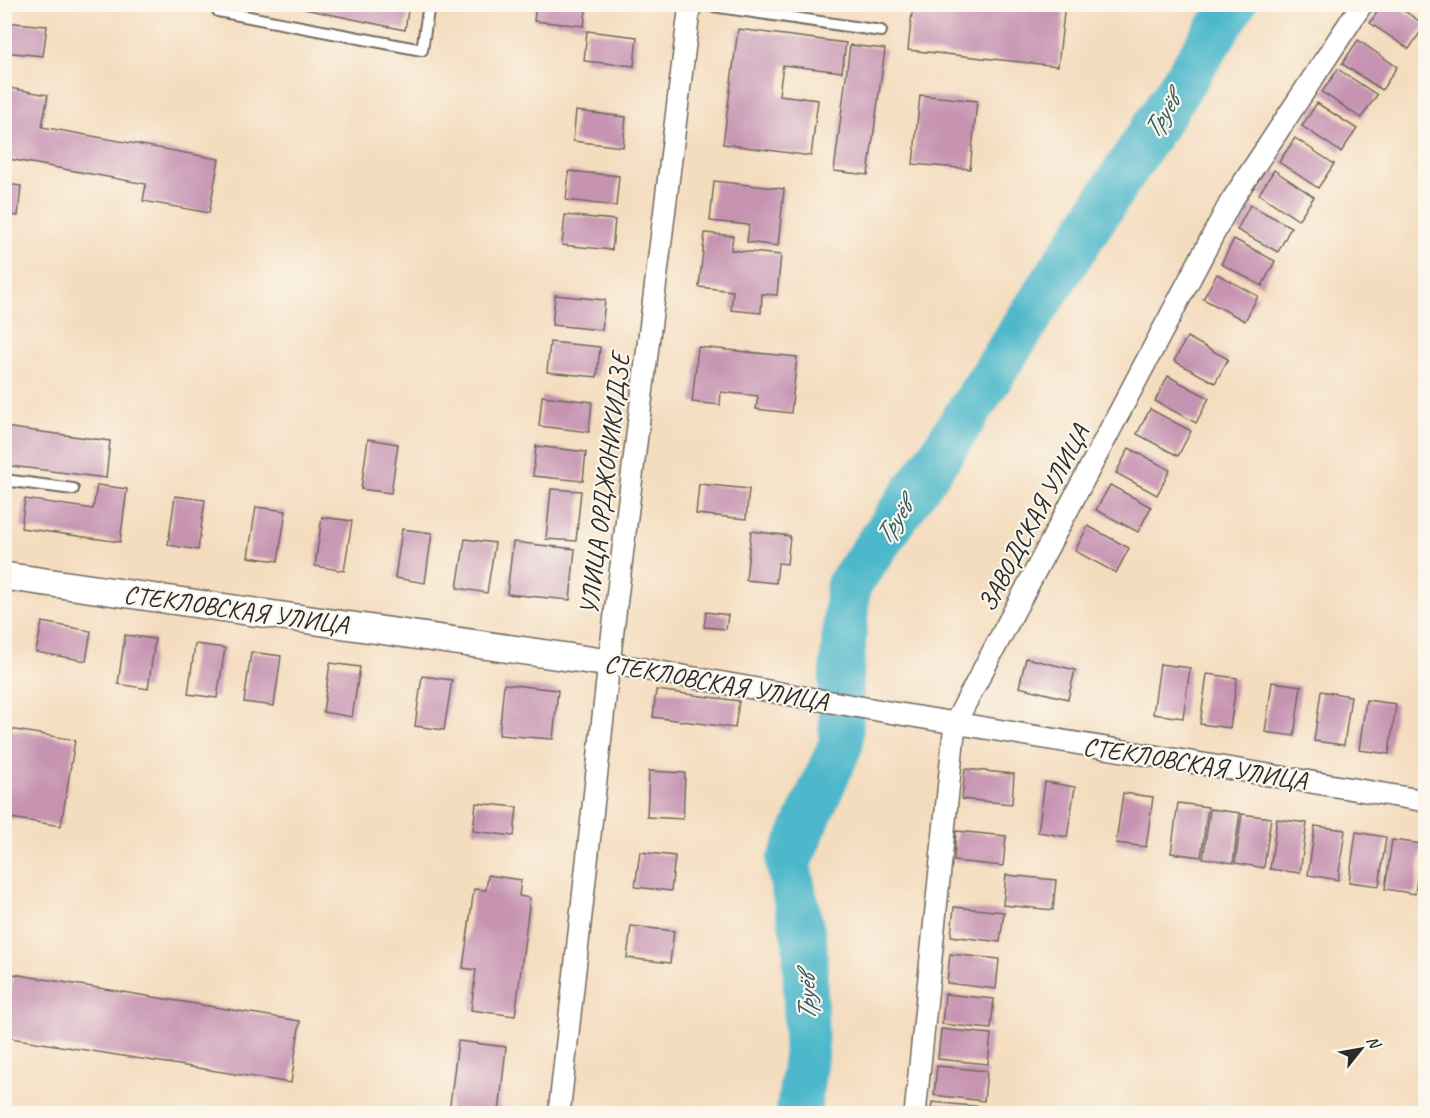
<svg xmlns="http://www.w3.org/2000/svg" width="1430" height="1118" font-family="Caveat,sans-serif">
  <style>
    .lines { fill: none; stroke-linecap: round; stroke-linejoin: round }
    .river { stroke: #4eb8cb; stroke-width: 45 }
    .building { fill: #c693b1 }
    .service-casing { stroke: #71695e; stroke-width: 14 }
    .minor-casing { stroke: #71695e; stroke-width: 24 }
    .tertiary-casing { stroke: #71695e; stroke-width: 30 }
    .service { stroke: #fff; stroke-width: 10 }
    .minor { stroke: #fff; stroke-width: 21 }
    .tertiary { stroke: #fff; stroke-width: 27 }
    .labels { text-anchor: middle; stroke-width: 4.5; stroke-linejoin: round; paint-order: stroke }
    .street-label { font-size: 26px; fill: #2b2b2b; stroke: #fbf7ec }
    .water-label { font-size: 27px; font-style: italic; fill: #375c63; stroke: #fbf7ec }
  </style>
  <rect width="100%" height="100%" fill="#fbf7ec"/>
  <filter id="ink" filterUnits="userSpaceOnUse"><feTurbulence type="fractalNoise" baseFrequency=".0167" numOctaves="2"/><feDisplacementMap in="SourceGraphic" scale="12" xChannelSelector="R" yChannelSelector="G"/><feConvolveMatrix kernelMatrix="1 2 1 2 8 2 1 2 1" color-interpolation-filters="sRGB"/></filter>
  <filter id="wash" filterUnits="userSpaceOnUse"><feTurbulence type="fractalNoise" baseFrequency=".008" numOctaves="4" result="noise"/><feDisplacementMap in="SourceGraphic" scale="24" xChannelSelector="R" yChannelSelector="G"/><feGaussianBlur stdDeviation="1.35" result="paint"/><feColorMatrix in="noise" values="0 0 0 0 0 0 0 0 0 0 0 0 0 0 0 0 0 1.4 0 .05"/><feComposite in="paint" operator="in"/></filter>
  <g filter="url(#wash)">
    <rect width="100%" height="100%" fill="#f4dcbe"/>
    <g class="lines">
      <path class="river" d="M798,1114L806,1053L805,944L788,864L841,744V680L848,586L940,455L1234,4"/>
    </g>
    <g id="blocks">
      <g class="building">
        <path d="M281,4H409L405,30Z"/>
        <path d="M536,4H587L584,26L534,21Z"/>
        <path d="M913,4H1065L1058,66L908,50Z"/>
        <path d="M1382,4H1394L1425,25L1409,49L1370,23Z"/>
        <path d="M4,22L47,26L43,56L4,52Z"/>
        <path d="M738,29L846,43L842,72L783,65L779,95L818,100L811,156L723,144Z"/>
        <path d="M587,31L637,37L634,66L584,61Z"/>
        <path d="M1358,40L1397,67L1382,90L1342,64Z"/>
        <path d="M850,45L885,49L868,175L834,171Z"/>
        <path d="M1338,69L1377,95L1361,118L1322,92Z"/>
        <path d="M4,87L48,95L42,127L219,159L209,213L143,201L146,184L4,158Z"/>
        <path d="M920,95L977,101L970,169L913,164Z"/>
        <path d="M1317,103L1357,129L1341,152L1302,126Z"/>
        <path d="M576,111L626,117L623,147L573,141Z"/>
        <path d="M1295,138L1334,164L1318,188L1279,162Z"/>
        <path d="M1274,170L1314,197L1298,220L1259,194Z"/>
        <path d="M569,171L619,176L616,206L566,200Z"/>
        <path d="M714,181L784,189L778,246L747,242L749,225L710,221Z"/>
        <path d="M4,184L21,186L18,216L4,214Z"/>
        <path d="M1250,205L1291,227L1278,252L1237,230Z"/>
        <path d="M565,215L615,220L612,250L562,245Z"/>
        <path d="M705,233L733,236L731,250L781,255L777,295L762,294L761,313L731,310L733,291L699,287Z"/>
        <path d="M1234,239L1275,261L1262,286L1221,264Z"/>
        <path d="M1217,274L1258,296L1245,321L1203,299Z"/>
        <path d="M555,295L605,300L602,330L552,325Z"/>
        <path d="M1187,337L1228,359L1215,383L1174,361Z"/>
        <path d="M550,342L600,347L597,377L547,372Z"/>
        <path d="M698,347L797,357L791,413L756,409L758,396L721,392L720,405L692,402Z"/>
        <path d="M1168,376L1209,398L1196,423L1155,401Z"/>
        <path d="M542,396L592,402L589,432L539,426Z"/>
        <path d="M1150,409L1191,431L1178,456L1137,434Z"/>
        <path d="M4,427L110,441L106,478L4,465Z"/>
        <path d="M368,439L398,444L391,493L361,489Z"/>
        <path d="M536,446L586,452L583,481L533,476Z"/>
        <path d="M1129,448L1170,470L1157,495L1116,473Z"/>
        <path d="M699,484L749,489L746,519L696,514Z"/>
        <path d="M97,485L127,489L120,542L21,528L25,499L93,509Z"/>
        <path d="M1110,485L1151,507L1138,532L1096,510Z"/>
        <path d="M551,489L581,491L576,541L546,539Z"/>
        <path d="M175,496L205,500L198,550L168,545Z"/>
        <path d="M256,507L286,511L278,561L248,557Z"/>
        <path d="M322,517L352,521L344,571L315,566Z"/>
        <path d="M1088,526L1129,548L1116,573L1075,551Z"/>
        <path d="M402,529L432,533L425,583L395,578Z"/>
        <path d="M751,531L790,536L787,564L778,563L776,583L746,580Z"/>
        <path d="M465,539L495,543L487,593L457,588Z"/>
        <path d="M513,542L575,549L570,600L507,594Z"/>
        <path d="M706,612L728,615L726,629L704,627Z"/>
        <path d="M42,622L91,631L86,661L36,652Z"/>
        <path d="M125,635L155,639L148,689L118,684Z"/>
        <path d="M195,644L225,648L217,698L188,694Z"/>
        <path d="M251,652L281,656L274,706L244,702Z"/>
        <path d="M1026,658L1075,670L1068,699L1019,687Z"/>
        <path d="M330,663L360,667L352,717L323,712Z"/>
        <path d="M1160,664L1190,668L1183,718L1153,714Z"/>
        <path d="M1207,674L1237,678L1230,728L1200,724Z"/>
        <path d="M422,676L452,680L444,730L415,726Z"/>
        <path d="M1272,682L1301,686L1294,736L1265,732Z"/>
        <path d="M504,684L558,690L553,739L499,735Z"/>
        <path d="M656,690L739,701L735,728L653,717Z"/>
        <path d="M1321,691L1351,696L1344,745L1314,741Z"/>
        <path d="M1366,700L1396,704L1389,754L1359,750Z"/>
        <path d="M4,728L75,740L61,826L4,817Z"/>
        <path d="M965,769L1014,774L1012,804L962,799Z"/>
        <path d="M649,771L685,773L683,819L647,817Z"/>
        <path d="M1045,782L1075,787L1067,837L1038,832Z"/>
        <path d="M1123,793L1153,797L1146,847L1116,843Z"/>
        <path d="M476,803L517,807L514,836L473,831Z"/>
        <path d="M1178,803L1208,807L1201,857L1171,853Z"/>
        <path d="M1210,809L1240,813L1233,863L1203,858Z"/>
        <path d="M1242,814L1271,818L1264,868L1235,863Z"/>
        <path d="M1277,819L1307,823L1300,873L1270,869Z"/>
        <path d="M1315,826L1345,830L1338,880L1308,875Z"/>
        <path d="M956,831L1006,836L1003,866L954,861Z"/>
        <path d="M1356,832L1386,837L1379,886L1349,882Z"/>
        <path d="M1392,840L1422,844L1415,894L1385,889Z"/>
        <path d="M640,852L675,856L671,891L635,887Z"/>
        <path d="M488,875L521,880L519,896L530,898L515,1016L471,1010L476,970L463,968L474,889L486,890Z"/>
        <path d="M1006,875L1056,880L1053,910L1003,905Z"/>
        <path d="M954,907L1004,912L1000,942L951,936Z"/>
        <path d="M631,926L674,931L670,963L627,958Z"/>
        <path d="M950,954L999,959L996,989L947,983Z"/>
        <path d="M13,974L300,1021L291,1083L4,1037Z"/>
        <path d="M945,994L994,999L991,1029L942,1024Z"/>
        <path d="M941,1029L991,1034L988,1064L938,1059Z"/>
        <path d="M458,1041L506,1047L499,1113H449Z"/>
        <path d="M937,1066L987,1071L984,1101L934,1095Z"/>
        <path d="M932,1102L982,1107L981,1113H931Z"/>
        <path d="M607,1108L638,1111V1113H607Z"/>
      </g>
    </g>
  </g>
  <g filter="url(#ink)">
    <use href="#blocks" fill-opacity="0" stroke="#71695e" stroke-width="1.5"/>
    <g class="lines">
      <defs>
        <g id="service">
          <path d="M219,4L218,11L422,50L429,4"/>
          <path d="M699,4L881,31"/>
          <path d="M4,480L73,489"/>
        </g>
        <g id="minor">
          <path d="M609,663L894,713L1426,801"/>
          <path d="M559,1114L609,663L690,4"/>
          <path d="M915,1114L955,723L1230,203L1362,4"/>
        </g>
        <path id="tertiary" d="M4,576L609,663"/>
      </defs>
      <use href="#service" class="service-casing"/>
      <use href="#minor" class="minor-casing"/>
      <use href="#tertiary" class="tertiary-casing"/>
      <use href="#service" class="service"/>
      <use href="#minor" class="minor"/>
      <use href="#tertiary" class="tertiary"/>
    </g>
  </g>
  <g class="labels">
    <g class="street-label">
      <text transform="translate(604 484) rotate(-83)" y="9">УЛИЦА ОРДЖОНИКИДЗЕ</text>
      <text transform="translate(1033 518) rotate(-62)" y="9">ЗАВОДСКАЯ УЛИЦА</text>
      <text transform="translate(236 609) rotate(8)" y="9">СТЕКЛОВСКАЯ УЛИЦА</text>
      <text transform="translate(716 682) rotate(10)" y="9">СТЕКЛОВСКАЯ УЛИЦА</text>
      <text transform="translate(1195 763) rotate(9)" y="9">СТЕКЛОВСКАЯ УЛИЦА</text>
    </g>
    <g class="water-label">
      <text transform="translate(1161 116) rotate(-57)" y="9">Труёв</text>
      <text transform="translate(893 522) rotate(-55)" y="9">Труёв</text>
      <text transform="translate(806 998) rotate(-90)" y="9">Труёв</text>
    </g>
  </g>
  <rect width="1430" height="1118" fill="none" stroke="#fbf7ec" stroke-width="24"/>
  <g transform="translate(1361 1049) rotate(59)" stroke="#fbf7ec" stroke-width="4.5" paint-order="stroke">
  <path d="M0-4.5L10 22L0 15L-10 22Z" fill="#2b2b2b"/>
  <text y="-9" font-size="16" font-weight="bold" text-anchor="middle" fill="#2b2b2b">N</text>
  </g>
</svg>
